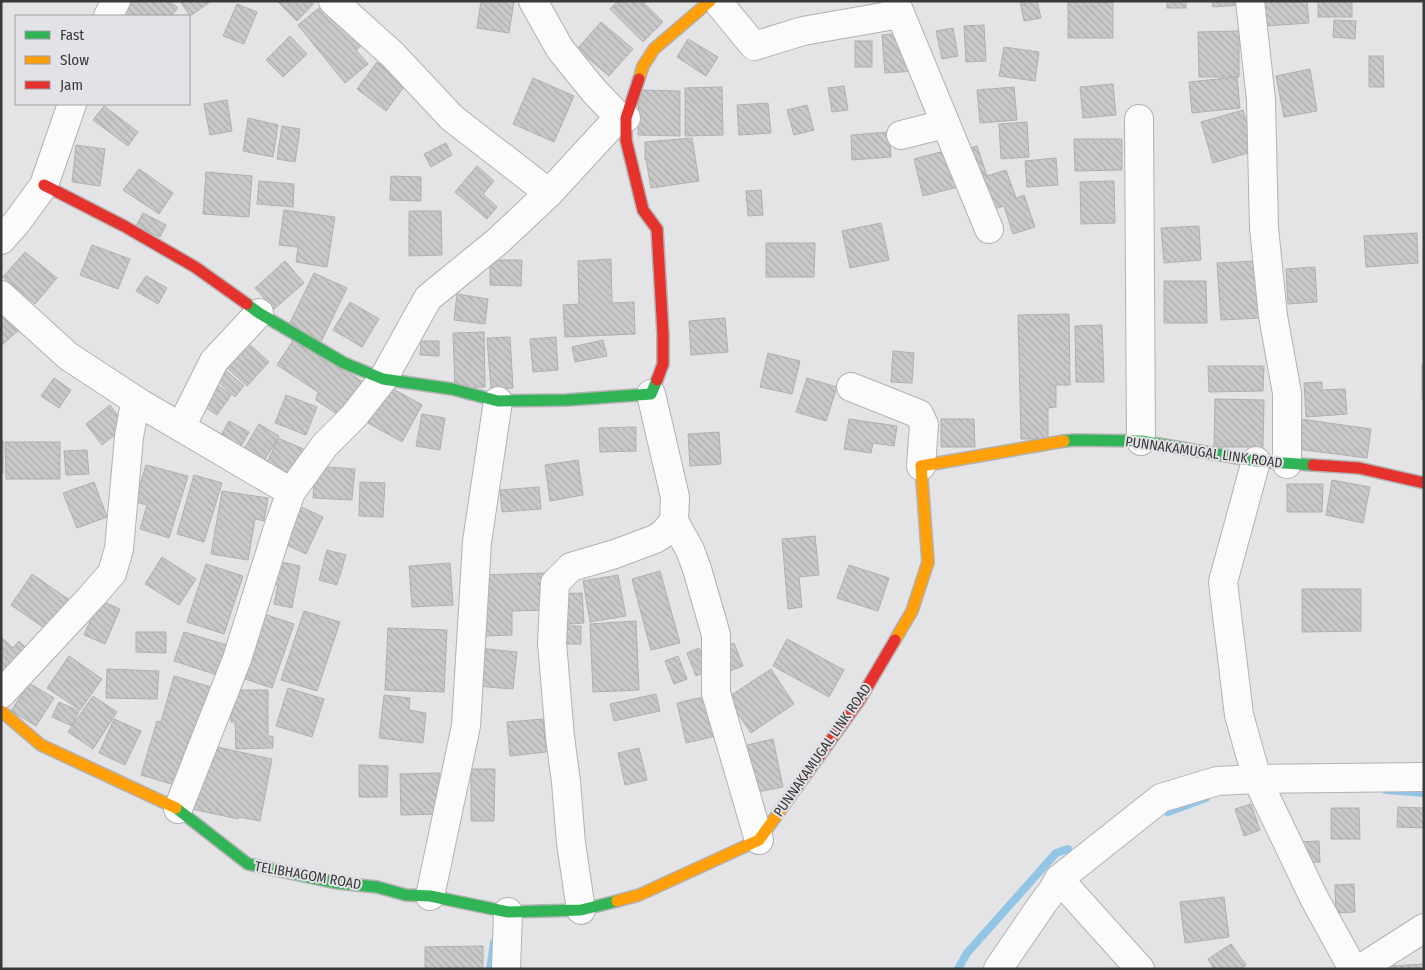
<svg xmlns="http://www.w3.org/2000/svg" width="1425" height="970" font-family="'Fira Sans Condensed',sans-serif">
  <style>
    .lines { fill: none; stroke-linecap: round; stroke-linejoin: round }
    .stream { stroke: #92c6e7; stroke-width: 8 }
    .building { fill: url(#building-back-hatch); stroke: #b1b0b1 }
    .street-casing { stroke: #b2b2b3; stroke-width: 30 }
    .fast-casing { stroke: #b2b2b3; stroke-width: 14 }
    .slow-casing { stroke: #b2b2b3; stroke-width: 14 }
    .jam-casing { stroke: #b2b2b3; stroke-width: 14 }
    .street { stroke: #fbfbfb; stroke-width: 28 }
    .fast { stroke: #30b455; stroke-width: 11 }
    .slow { stroke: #ff9f0a; stroke-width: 11 }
    .jam { stroke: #e5322d; stroke-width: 11 }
    .labels { text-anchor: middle; stroke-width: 4; stroke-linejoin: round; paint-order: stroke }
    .street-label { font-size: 14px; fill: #39393a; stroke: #e3e2e6 }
  </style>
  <defs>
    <pattern id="building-back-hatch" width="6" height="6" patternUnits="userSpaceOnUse" patternTransform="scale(1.25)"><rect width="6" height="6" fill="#cac9ca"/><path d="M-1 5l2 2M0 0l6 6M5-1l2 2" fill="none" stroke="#aeadae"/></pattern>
  </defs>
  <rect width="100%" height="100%" fill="#e4e3e5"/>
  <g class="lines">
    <g class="stream">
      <path d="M1386,790L1424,793"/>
      <path d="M1168,812L1206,798"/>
      <path d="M490,969L494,943"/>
      <path d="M958,969L967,953L1056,853L1068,849"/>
    </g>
  </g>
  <g class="building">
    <path d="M128,1H170L178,8L171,16H131L122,8Z"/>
    <path d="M180,1H209L210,2L190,16Z"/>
    <path d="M277,1H316L297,21Z"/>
    <path d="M481,1H514L509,33L477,28Z"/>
    <path d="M618,1H642L663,22L643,42L610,9Z"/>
    <path d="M1020,1H1037L1041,18L1024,21Z"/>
    <rect x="1167" y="1" width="19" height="7"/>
    <path d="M1212,1H1240V5L1213,7Z"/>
    <path d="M1263,1H1307L1309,23L1266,26Z"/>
    <rect x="1318" y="1" width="34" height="16"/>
    <rect x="1068" y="2" width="45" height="36"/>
    <path d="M237,4L257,12L244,44L223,36Z"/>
    <path d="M324,4L363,44L356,50L368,64L345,83L298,25Z"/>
    <path d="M1334,20L1356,21L1355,39L1333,37Z"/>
    <path d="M601,22L633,49L609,76L577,49Z"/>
    <path d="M984,25L986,61L966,62L964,26Z"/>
    <path d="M953,28L958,56L942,59L936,31Z"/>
    <path d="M1239,31V77H1199L1198,32Z"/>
    <path d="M903,33L918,71L885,73L882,35Z"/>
    <path d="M290,36L307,54L283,77L266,60Z"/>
    <path d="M688,39L718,57L706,76L677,57Z"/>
    <rect x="855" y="41" width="17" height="26"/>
    <path d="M1004,47L1039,52L1035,81L999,76Z"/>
    <path d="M1369,56H1383L1384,87H1369Z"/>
    <path d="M377,62L407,83L386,111L357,89Z"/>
    <path d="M1310,69L1317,111L1284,117L1276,76Z"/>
    <path d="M1237,77L1240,108L1192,113L1189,82Z"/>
    <path d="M533,78L574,96L554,142L513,124Z"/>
    <path d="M1113,84L1116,115L1083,118L1080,87Z"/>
    <path d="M844,86L848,110L832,112L828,88Z"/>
    <path d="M722,87L723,135L685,136V88Z"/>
    <path d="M1014,87L1017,120L980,123L977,90Z"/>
    <path d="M639,90L680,91V136L638,135Z"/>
    <path d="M227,100L232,131L210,135L204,104Z"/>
    <path d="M768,103L771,133L739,135L737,105Z"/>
    <path d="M807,105L814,130L794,135L787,110Z"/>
    <path d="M104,106L138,132L128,146L93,120Z"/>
    <path d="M1243,110L1255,151L1213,163L1201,122Z"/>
    <path d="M248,118L278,125L273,157L243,151Z"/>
    <path d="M1027,122L1029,157L1001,159L999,124Z"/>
    <path d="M282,126L300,129L295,162L277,159Z"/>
    <path d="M889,132L891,157L852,160L851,135Z"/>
    <path d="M692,138L699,181L651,188L646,159L645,160V142Z"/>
    <path d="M1074,139H1122V170L1075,171Z"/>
    <path d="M446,143L452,155L431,167L424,154Z"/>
    <path d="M76,145L105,149L100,186L72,182Z"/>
    <path d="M977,146L987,176L1006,170L1016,198L1024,195L1035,227L1013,234L1004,206L988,211L966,149Z"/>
    <path d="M948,150L958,187L923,196L914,159Z"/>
    <path d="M1056,158L1058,185L1027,187L1025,161Z"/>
    <path d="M477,166L494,181L483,194L497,207L487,219L455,192Z"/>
    <path d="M139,169L173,193L159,214L123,190Z"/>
    <path d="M206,172L252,176L249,217L203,214Z"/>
    <path d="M391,176L421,177V201L390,200Z"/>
    <path d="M259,181L294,184L293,207L257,204Z"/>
    <path d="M1114,181L1115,223L1081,224L1080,182Z"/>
    <path d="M761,190L763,215L748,216L746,191Z"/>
    <path d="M284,210L335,217L327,267L296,262L298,247L279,245Z"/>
    <path d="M409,211H441L442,255L409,256Z"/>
    <path d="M143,213L166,225L160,237L136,226Z"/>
    <path d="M881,223L889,260L850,268L842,231Z"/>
    <path d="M1199,226L1201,260L1164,263L1161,228Z"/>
    <path d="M1417,233L1418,263L1366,267L1364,236Z"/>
    <path d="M766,243H815L814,277H766Z"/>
    <path d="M92,245L130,259L118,289L80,275Z"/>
    <path d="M25,252L57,278L35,304L3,277Z"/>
    <path d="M611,259L612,303L634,302L635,334L565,337L563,305L579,304L578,261Z"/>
    <path d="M490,260H522L521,286L490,285Z"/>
    <path d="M285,261L304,283L274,309L255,288Z"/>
    <path d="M1256,261L1260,318L1221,320L1217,263Z"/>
    <path d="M1315,267L1317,302L1288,304L1286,269Z"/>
    <path d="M314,273L347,288L320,344L287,329Z"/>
    <path d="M146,276L167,288L158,304L136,291Z"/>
    <path d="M1164,281H1206L1207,323H1164Z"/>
    <path d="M457,294L488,299L485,324L454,320Z"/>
    <path d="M350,302L379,319L362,347L333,330Z"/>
    <path d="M1,308L20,329L1,346Z"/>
    <path d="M1069,314L1070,385H1056V407L1048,408V439H1021L1018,315Z"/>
    <path d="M725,318L728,352L691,355L689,321Z"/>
    <path d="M1102,325L1104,382H1076L1075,326Z"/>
    <path d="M484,332L485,387L455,388L453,333Z"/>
    <path d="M510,337L513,388L491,389L487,338Z"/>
    <path d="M556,337L558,370L533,372L530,339Z"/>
    <path d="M294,339L365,383L340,416L316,400L318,392L277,365Z"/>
    <path d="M603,340L607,356L575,362L572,347Z"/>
    <path d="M421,341H439V356L420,355Z"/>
    <path d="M247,342L269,362L247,386L225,366Z"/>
    <path d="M893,351L914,353L912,383L891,382Z"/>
    <path d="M768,353L800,361L792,394L760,387Z"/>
    <rect x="1422" y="364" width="2" height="35"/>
    <path d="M1208,366H1264L1263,391L1209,392Z"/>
    <path d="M224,369L244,386L235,397L215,379Z"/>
    <path d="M54,378L71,390L59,408L41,396Z"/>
    <path d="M807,378L837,387L826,421L796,412Z"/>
    <path d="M212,381L231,395L217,415L198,402Z"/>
    <path d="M1322,382V390L1345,389L1347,414L1306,417L1304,383Z"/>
    <path d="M388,386L422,405L402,442L368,423Z"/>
    <path d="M286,395L317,407L306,435L275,423Z"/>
    <path d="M1215,399L1264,400L1263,447H1214Z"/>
    <path d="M110,405L126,426L102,445L86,424Z"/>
    <path d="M422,414L445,418L440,450L416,446Z"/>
    <path d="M849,419L897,426L894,446L873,443L871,453L844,449Z"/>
    <path d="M941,419H974L975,447H941Z"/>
    <path d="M1301,419L1371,429L1367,458L1297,449Z"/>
    <path d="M229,421L249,432L235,457L215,446Z"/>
    <path d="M259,424L279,436L264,461L244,449Z"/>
    <path d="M636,427V451L600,452L599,428Z"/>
    <path d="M719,432L721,464L690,466L688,434Z"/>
    <path d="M278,438L308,451L295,478L266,465Z"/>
    <rect x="1" y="441" width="2" height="32"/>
    <path d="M5,442H60V479H6Z"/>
    <path d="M87,450L89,474L66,475L64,451Z"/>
    <path d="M578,460L583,495L550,501L545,465Z"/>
    <path d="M146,465L188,476L169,538L140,529L147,505L135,502Z"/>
    <path d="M315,466L355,469L352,500L313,498Z"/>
    <path d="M194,475L222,483L204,542L177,534Z"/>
    <path d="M1332,480L1370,487L1363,523L1326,515Z"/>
    <path d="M94,482L107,517L77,528L63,493Z"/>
    <path d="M360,482L385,483L383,517L359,516Z"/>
    <path d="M1287,484H1323L1322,512H1287Z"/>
    <path d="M539,487L541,509L502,512L500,490Z"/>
    <path d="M222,491L268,498L264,521L255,519L248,560L211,554Z"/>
    <path d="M297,505L323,517L306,554L280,542Z"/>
    <path d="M815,536L819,575L799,577L802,607L788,609L782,539Z"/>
    <path d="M327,550L346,555L337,585L319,580Z"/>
    <path d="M162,557L196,579L179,605L145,584Z"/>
    <path d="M272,560L300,566L292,608L274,604L278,585L267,583Z"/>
    <path d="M450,563L453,605L412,607L409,566Z"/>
    <path d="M206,564L243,576L224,634L187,622Z"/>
    <path d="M849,565L889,578L878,611L837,598Z"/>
    <path d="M660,571L680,643L651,650L632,579Z"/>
    <path d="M546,573L548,610L512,611V635L481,636L479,575Z"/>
    <path d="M32,574L71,601L50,632L11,605Z"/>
    <path d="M618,575L626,616L590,622L583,581Z"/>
    <path d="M1302,589H1361V631L1302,632Z"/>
    <path d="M582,593L584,623L557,625L555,594Z"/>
    <path d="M99,600L120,609L105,644L84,635Z"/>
    <path d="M255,611L294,624L272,688L233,675Z"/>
    <path d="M304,611L340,622L317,691L281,680Z"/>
    <path d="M636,621L639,690L593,692L590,624Z"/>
    <rect x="566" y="626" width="15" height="18"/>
    <path d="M388,628L447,630L444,692L385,690Z"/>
    <path d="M136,632H166V653L136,652Z"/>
    <path d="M184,632L227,645L217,675L174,661Z"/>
    <path d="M1,637L13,648L19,641L31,653L6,678L1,673Z"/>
    <path d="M787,639L844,670L829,697L773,666Z"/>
    <path d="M734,643L743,666L730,671L721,649Z"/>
    <path d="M479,648L517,652L513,689L475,686Z"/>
    <path d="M699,648L708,670L696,676L687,653Z"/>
    <path d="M69,656L102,679L80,710L47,688Z"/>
    <path d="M678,656L687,679L674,684L665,661Z"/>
    <path d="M107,669L159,671L157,699L106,698Z"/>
    <path d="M771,669L794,704L751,733L727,698Z"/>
    <path d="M174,676L211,687L181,787L141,775L157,721L161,722Z"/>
    <path d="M29,683L54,698L36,726L11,711Z"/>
    <path d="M288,688L324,699L312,737L276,726Z"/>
    <path d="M231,690H268V736H273V748L236,749L235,722H231Z"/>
    <path d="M656,694L660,711L614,721L610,704Z"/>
    <path d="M384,695L410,698L409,710L426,713L423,743L379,738Z"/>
    <path d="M93,696L117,712L93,749L68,732Z"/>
    <path d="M707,696L716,736L686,743L677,703Z"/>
    <path d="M59,702L79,711L72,726L52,717Z"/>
    <path d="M114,719L141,731L125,765L99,753Z"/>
    <path d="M543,719L546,752L510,756L507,722Z"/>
    <path d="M773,739L783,787L757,792L747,745Z"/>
    <path d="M208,745L272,759L260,821L238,817V819L192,809Z"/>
    <path d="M639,748L647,780L625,785L618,753Z"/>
    <path d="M359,765L388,766L387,797H359Z"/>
    <path d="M471,769H495L494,821H471Z"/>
    <path d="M440,773L441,814L401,815L400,774Z"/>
    <path d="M1251,804L1260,830L1244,836L1235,809Z"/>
    <path d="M1398,807L1424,808V828L1397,827Z"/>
    <path d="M1331,808H1359L1360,839H1331Z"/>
    <path d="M1319,841L1320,862L1301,863L1299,842Z"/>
    <path d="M1354,884L1355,912L1336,913L1335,885Z"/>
    <path d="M1224,897L1229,937L1185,943L1180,902Z"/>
    <path d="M1231,944L1246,965L1240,969H1214L1208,959Z"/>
    <path d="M483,946V969H425V947Z"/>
    <path d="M1424,964V969H1392L1391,966Z"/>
  </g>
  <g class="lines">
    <defs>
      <g id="street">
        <path d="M333,1L393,55L452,118L549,193"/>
        <path d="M533,1L560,49L594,91L619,117L626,118"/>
        <path d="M717,1L754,46L803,31L900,14"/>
        <path d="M895,1L989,229"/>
        <path d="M1250,1L1261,100L1264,228L1273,316L1287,393V464"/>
        <path d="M108,16L116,1"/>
        <path d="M1139,119L1141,441"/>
        <path d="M901,135L945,124"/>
        <path d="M1,240L17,222L44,185L72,104"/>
        <path d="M1,295L68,356L138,402L291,492"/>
        <path d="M851,387L919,414L924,425L921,466"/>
        <path d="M181,427L214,361L259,313"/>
        <path d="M1256,461L1223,582L1239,715L1257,779L1314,898L1353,969"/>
        <path d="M674,521L690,550L697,569L716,635V693L759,840"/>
        <path d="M1,694L93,595L112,573L119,549L129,437L133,414L138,402"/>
        <path d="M178,809L237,659L277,531L291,492L325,445L354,416L383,379L428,298L498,241L549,193L619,117"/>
        <path d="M1059,879L1140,969"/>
        <path d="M430,896L466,726L477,542L498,401"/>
        <path d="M581,910L571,843L566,782L560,737L552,643L555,583L571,567L615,554L655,539L663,534L674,521L675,497L651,394"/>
        <path d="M506,969L508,912"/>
        <path d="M998,969L1041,906L1052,891L1059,879L1161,798L1217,781L1257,779L1424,777"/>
        <path d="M1360,969L1424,928"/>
      </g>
      <g id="fast">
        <path d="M247,304L259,313L344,363L383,379L452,389L498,401L567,400L651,394L657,380"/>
        <path d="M1064,441L1075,440L1141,441L1256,461L1313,465"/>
        <path d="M176,808L248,864L337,883L377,887L406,895L430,896L508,912L581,910L617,901"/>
      </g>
      <g id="slow">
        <path d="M639,79L643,66L654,49L710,1"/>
        <path d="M895,640L912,611L928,562L921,466L1064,441"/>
        <path d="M1,711L41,745L176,808"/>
        <path d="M617,901L639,895L759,840L792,794"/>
      </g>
      <g id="jam">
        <path d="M639,79L626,118V140L643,210L657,229L663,334V364L657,380"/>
        <path d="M44,185L124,226L195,267L247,304"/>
        <path d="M1313,465L1359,468L1424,483"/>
        <path d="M792,794L859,701L895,640"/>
      </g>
    </defs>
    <use href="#street" class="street-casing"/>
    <use href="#fast" class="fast-casing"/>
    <use href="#slow" class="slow-casing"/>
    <use href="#jam" class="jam-casing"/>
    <use href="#street" class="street"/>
    <use href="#fast" class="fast"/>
    <use href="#slow" class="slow"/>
    <use href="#jam" class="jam"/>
  </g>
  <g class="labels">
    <g class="street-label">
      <text transform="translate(1204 452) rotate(8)" y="5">PUNNAKAMUGAL LINK ROAD</text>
      <text transform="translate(822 750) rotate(-55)" y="5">PUNNAKAMUGAL LINK ROAD</text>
      <text transform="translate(308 875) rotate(10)" y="5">TELIBHAGOM ROAD</text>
    </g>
  </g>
  <rect width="1425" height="970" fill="none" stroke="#39393a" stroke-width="5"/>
  <rect x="15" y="15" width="175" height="90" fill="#e3e2e6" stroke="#9f9ea1"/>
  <rect x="25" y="31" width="25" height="8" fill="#30b455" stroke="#9f9ea1"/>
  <text x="60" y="40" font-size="15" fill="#39393a">Fast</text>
  <rect x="25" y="56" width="25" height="8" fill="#ff9f0a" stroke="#9f9ea1"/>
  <text x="60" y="65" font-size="15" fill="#39393a">Slow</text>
  <rect x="25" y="81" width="25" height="8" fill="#e5322d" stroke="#9f9ea1"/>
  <text x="60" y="90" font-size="15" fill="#39393a">Jam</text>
</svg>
